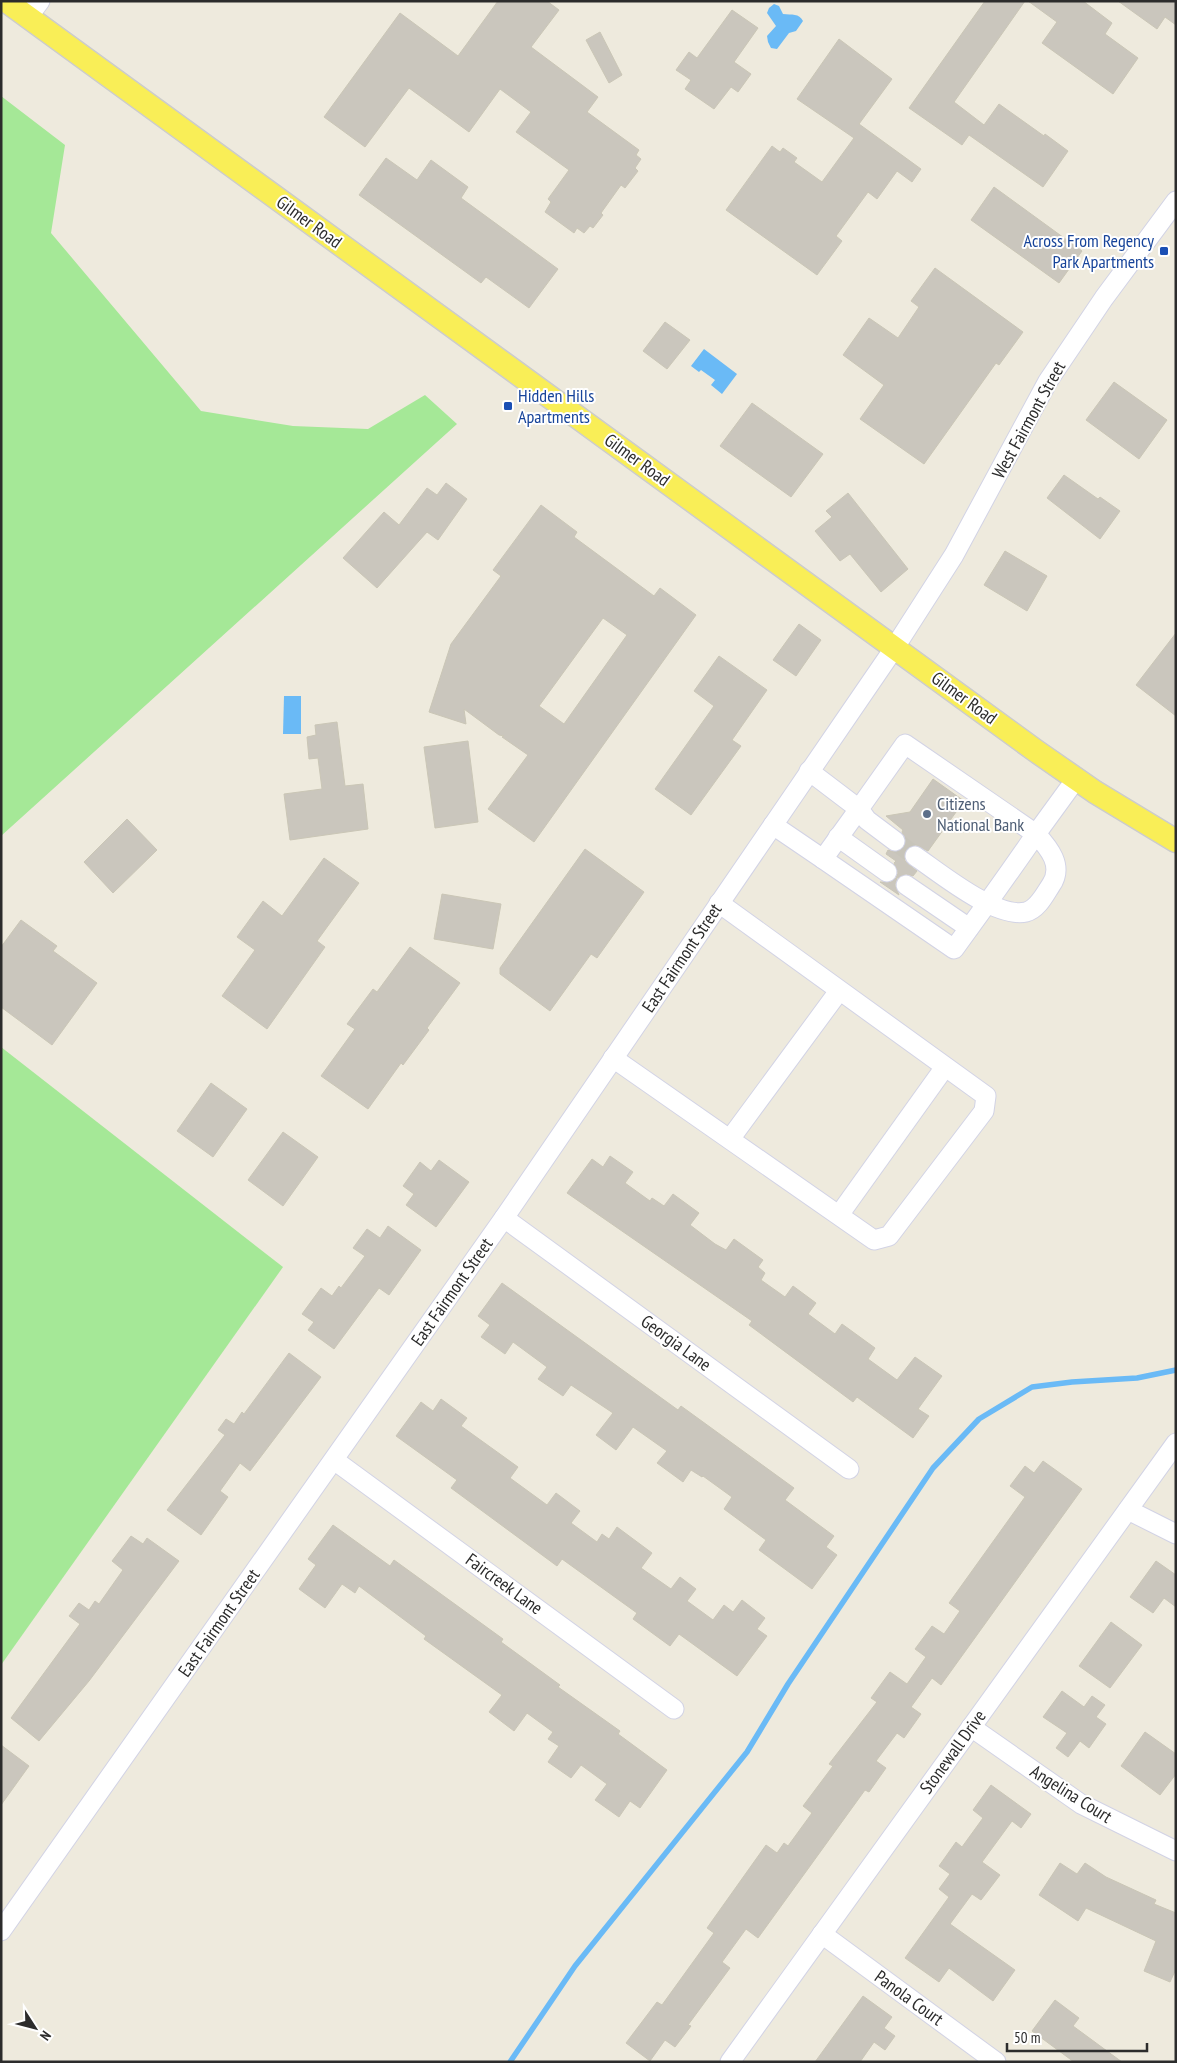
<svg xmlns="http://www.w3.org/2000/svg" width="1177" height="2063" font-family="'PT Sans Narrow',sans-serif">
  <style>
    .green { fill: #a5e897 }
    .water { fill: #6abaf6 }
    .lines { fill: none; stroke-linecap: round; stroke-linejoin: round }
    .stream { stroke: #6abaf6; stroke-width: 5.5 }
    .building { fill: #cac6bd; stroke: #cac6b6; fill-rule: evenodd }
    .minor-tunnel { stroke: #c7c4ba; stroke-width: 19; stroke-dasharray: 19 9; stroke-linecap: butt }
    .minor-casing { stroke: #d2d3e5; stroke-width: 21 }
    .major-casing { stroke: #ccc; stroke-width: 25 }
    .minor { stroke: #fff; stroke-width: 19 }
    .major { stroke: #f9ee57; stroke-width: 22 }
    .transit-dot { fill: #1a4fb4; stroke: #fff; stroke-width: 2 }
    .service-dot { fill: #5c6f8a; stroke: #fff; stroke-width: 2 }
    .labels { text-anchor: middle; stroke-width: 4; stroke-linejoin: round; paint-order: stroke }
    .street-label { font-size: 18px; fill: #2c2c2c; stroke: #fff }
    .transit-label { font-size: 18px; fill: #164399; stroke: #fff; text-anchor: end }
    .service-label { font-size: 18px; fill: #4e5e75; stroke: #fff; text-anchor: start }
  </style>
  <rect width="100%" height="100%" fill="#eeeadd"/>
  <g class="green">
    <path d="M1,96L65,145L51,233L201,411L293,426L368,429L425,395L457,424L1,836Z"/>
    <path d="M1,1047L283,1267L1,1665Z"/>
  </g>
  <g class="water">
    <path d="M774,4L779,6L783,14C792,15 799,13 803,21L796,31L789,33L777,49L771,48L768,42L767,36L776,26L767,13L769,8Z"/>
    <path d="M704,349L737,374L722,394L711,385L715,380L701,370L699,372L691,366Z"/>
    <path d="M284,696H301V734H283Z"/>
  </g>
  <g class="lines">
    <path class="stream" d="M510,2062L575,1966L747,1752L788,1684L933,1468L979,1419L1032,1387L1072,1382L1137,1378L1176,1370"/>
  </g>
  <g class="building">
    <path d="M498,1H547L559,10L531,47L598,97L587,112L639,150L636,155L641,159L635,168L638,171L625,188L621,185L601,213L603,215L593,228L590,226L584,233L577,228L574,233L545,212L551,202L548,199L569,170L516,132L531,112L500,89L469,132L409,88L365,147L324,117L400,13L458,56Z"/>
    <path d="M985,1H1025L954,102L984,125L999,104L1044,136L1045,134L1068,151L1043,187L969,135L962,145L909,108Z"/>
    <path d="M1028,1H1083L1112,23L1105,34L1138,58L1113,94L1042,43L1057,22Z"/>
    <path d="M1118,1H1176V25L1165,17L1157,29Z"/>
    <path d="M732,10L758,28L734,62L751,74L738,92L731,87L714,109L685,89L691,80L676,70L689,52L697,58Z"/>
    <path d="M600,32L622,75L609,83L586,40Z"/>
    <path d="M839,39L892,79L859,124L921,169L912,182L897,171L877,199L868,192L836,236L842,241L817,275L726,210L772,146L780,152L783,148L797,158L794,162L822,182L854,138L797,99Z"/>
    <path d="M386,158L417,180L431,160L468,187L461,198L558,269L529,308L486,277L481,283L359,195Z"/>
    <path d="M994,187L1082,251L1059,283L971,220Z"/>
    <path d="M935,268L1023,332L999,365L996,363L924,464L860,419L884,385L843,355L869,318L898,338L919,307L911,301Z"/>
    <path d="M665,322L690,340L667,369L643,351Z"/>
    <path d="M1114,382L1167,420L1139,459L1086,420Z"/>
    <path d="M752,403L823,454L791,497L720,446Z"/>
    <path d="M1064,475L1098,499L1100,497L1120,511L1100,539L1047,498Z"/>
    <path d="M446,483L467,499L438,540L427,532L377,588L343,558L384,512L399,525L427,488L437,495Z"/>
    <path d="M848,493L908,569L881,592L850,554L840,561L815,531L832,517L826,511Z"/>
    <path d="M541,505L577,532L574,537L654,596L660,588L696,615L534,842L488,809L528,755L502,737L504,736L499,735L464,709L466,724L429,712L451,644L501,576L493,570ZM603,618L627,635L564,724L539,706Z"/>
    <path d="M1005,551L1047,576L1027,611L984,585Z"/>
    <path d="M799,624L821,640L796,676L773,660Z"/>
    <path d="M1176,633V716L1136,685Z"/>
    <path d="M719,656L767,690L732,740L741,746L691,815L655,789L714,706L694,691Z"/>
    <path d="M337,722L345,786L363,784L368,829L290,840L284,794L322,789L318,758L309,759L307,737L316,735L315,725Z"/>
    <path d="M468,741L478,822L435,828L424,747Z"/>
    <path d="M933,779L964,801L928,851L916,845L910,846L906,850L904,855L905,861L917,871L913,876L906,874L897,878L895,885L899,895L880,882H891L896,878L898,873L894,863L896,861L886,854L888,850L894,852L900,851L904,847L906,842L902,832L903,830L886,816L910,812Z"/>
    <path d="M127,819L157,850L113,893L84,862Z"/>
    <path d="M585,849L644,892L597,958L591,954L550,1011L500,974V968Z"/>
    <path d="M324,858L359,883L317,941L325,947L267,1029L222,996L255,950L237,937L263,901L282,916Z"/>
    <path d="M442,894L501,904L493,949L434,939Z"/>
    <path d="M21,920L57,946L53,951L97,983L52,1045L1,1007V947Z"/>
    <path d="M410,947L460,983L427,1028L429,1030L403,1065L401,1063L368,1109L321,1076L355,1029L347,1024L373,989L377,992Z"/>
    <path d="M211,1083L247,1109L213,1157L177,1131Z"/>
    <path d="M283,1132L318,1157L283,1206L248,1180Z"/>
    <path d="M610,1156L633,1172L625,1183L650,1201L652,1198L664,1206L673,1194L699,1213L690,1225L715,1244L726,1250L734,1239L763,1260L758,1267L765,1273L761,1280L785,1297L793,1286L816,1303L808,1314L835,1334L842,1324L875,1348L868,1359L897,1380L915,1357L942,1376L918,1409L929,1416L913,1438L857,1397L853,1402L749,1325L752,1321L567,1193L592,1159L603,1167Z"/>
    <path d="M439,1160L469,1182L436,1227L406,1205L414,1194L403,1186L420,1162L431,1171Z"/>
    <path d="M388,1226L421,1250L389,1295L379,1288L334,1349L308,1330L314,1322L302,1314L321,1288L332,1296L339,1286L341,1288L365,1256L353,1248L367,1229L380,1238Z"/>
    <path d="M502,1283L678,1410L681,1406L794,1488L785,1500L834,1536L826,1547L837,1555L812,1589L759,1550L766,1540L724,1509L732,1497L703,1476L702,1477L691,1470L683,1482L657,1463L667,1451L633,1427L616,1450L596,1435L613,1413L571,1385L563,1396L538,1379L547,1367L513,1342L505,1354L481,1337L490,1325L478,1316Z"/>
    <path d="M289,1353L321,1377L250,1471L240,1463L220,1491L228,1497L201,1535L167,1510L225,1435L218,1430L226,1419L234,1424L242,1412L244,1414Z"/>
    <path d="M441,1399L467,1418L461,1426L518,1467L510,1478L547,1505L556,1493L580,1511L571,1523L597,1542L602,1534L609,1539L617,1527L652,1553L641,1568L671,1589L680,1577L696,1589L687,1601L713,1620L724,1605L733,1612L742,1600L765,1618L757,1629L767,1636L737,1676L679,1634L670,1646L633,1619L637,1613L562,1559L557,1566L451,1488L457,1480L396,1436L421,1402L433,1411Z"/>
    <path d="M1043,1461L1082,1489L941,1685L932,1678L911,1707L921,1714L904,1738L897,1733L876,1761L886,1768L869,1792L865,1790L758,1938L746,1929L722,1962L730,1968L688,2025L691,2026L675,2047L665,2040L650,2061L626,2043L657,2002L662,2005L714,1933L707,1928L766,1845L777,1853L784,1843L788,1846L812,1813L803,1806L833,1766L829,1764L877,1702L871,1698L890,1672L907,1684L926,1657L915,1649L932,1626L944,1634L960,1611L949,1603L1025,1497L1010,1486L1025,1466L1034,1473Z"/>
    <path d="M333,1525L390,1566L394,1560L503,1639L501,1642L560,1685L558,1687L620,1731L618,1734L667,1770L640,1808L630,1801L619,1817L595,1800L607,1784L581,1765L571,1778L548,1762L559,1746L548,1739L553,1732L527,1713L514,1731L489,1712L502,1695L424,1639L426,1636L359,1586L355,1593L342,1584L325,1608L299,1589L316,1565L308,1559Z"/>
    <path d="M131,1536L143,1544L147,1538L179,1561L89,1681L39,1741L11,1718L80,1624L69,1616L79,1603L89,1610L95,1601L99,1604L123,1570L112,1561Z"/>
    <path d="M1156,1561L1176,1575V1607L1164,1598L1153,1613L1130,1597Z"/>
    <path d="M1111,1622L1142,1645L1110,1688L1079,1666Z"/>
    <path d="M1062,1691L1084,1707L1092,1696L1105,1705L1096,1717L1106,1724L1089,1748L1080,1741L1068,1757L1056,1748L1067,1733L1043,1717Z"/>
    <path d="M1145,1732L1176,1754V1774L1160,1795L1121,1766Z"/>
    <path d="M1,1745L29,1766L1,1805Z"/>
    <path d="M991,1785L1031,1814L1021,1828L1012,1821L982,1862L1000,1875L981,1900L972,1894L950,1924L1015,1970L993,2001L949,1968L939,1982L905,1958L949,1897L939,1889L950,1874L939,1866L956,1842L962,1847L983,1818L973,1810Z"/>
    <path d="M1060,1863L1077,1874L1085,1863L1106,1877L1156,1900L1154,1904L1176,1913V1969L1170,1982L1144,1971L1156,1941L1086,1908L1078,1921L1039,1895Z"/>
    <path d="M863,1996L892,2017L884,2028L895,2036L885,2050L874,2042L860,2062H815Z"/>
    <path d="M1055,2000L1079,2018L1073,2026L1122,2062H1074L1032,2031Z"/>
  </g>
  <g class="lines">
    <path class="minor-tunnel" d="M895,841L915,856"/>
    <defs>
      <g id="minor">
        <path d="M28,17L40,1"/>
        <path d="M773,825L823,859L859,809L809,771"/>
        <path d="M838,837L887,872"/>
        <path d="M895,841L867,820L859,809L905,744L1036,834L1076,779"/>
        <path d="M823,859L954,949C982,911 1009,873 1036,834C1049,848 1064,866 1051,885C1045,894 1038,909 1026,912C996,919 940,873 915,856"/>
        <path d="M906,885L969,928"/>
        <path d="M613,1058L874,1240L889,1236L984,1111L986,1096L719,903"/>
        <path d="M730,1139L839,991"/>
        <path d="M839,1215L945,1067"/>
        <path d="M504,1218L849,1469"/>
        <path d="M334,1460L674,1709"/>
        <path d="M1128,1510L1176,1534"/>
        <path d="M971,1727L1081,1804L1176,1851"/>
        <path d="M1,1931L504,1218L895,647L954,555L1048,381L1104,298L1176,201"/>
        <path d="M822,1934L996,2062"/>
        <path d="M730,2062L1176,1443"/>
      </g>
      <path id="major" d="M6,1L1036,751L1095,792L1176,841"/>
    </defs>
    <use href="#minor" class="minor-casing"/>
    <use href="#major" class="major-casing"/>
    <use href="#minor" class="minor"/>
    <use href="#major" class="major"/>
  </g>
  <g class="transit-dot">
    <rect x="1159" y="246" width="10" height="10" rx="2.5"/>
    <rect x="503" y="401" width="10" height="10" rx="2.5"/>
  </g>
  <circle class="service-dot" cx="927" cy="814" r="5"/>
  <g class="labels">
    <g class="street-label">
      <text transform="translate(309 222) rotate(36)" y="6">Gilmer Road</text>
      <text transform="translate(1029 420) rotate(-61)" y="6">West Fairmont Street</text>
      <text transform="translate(637 460) rotate(36)" y="6">Gilmer Road</text>
      <text transform="translate(964 698) rotate(36)" y="6">Gilmer Road</text>
      <text transform="translate(682 958) rotate(-56)" y="6">East Fairmont Street</text>
      <text transform="translate(452 1292) rotate(-55)" y="6">East Fairmont Street</text>
      <text transform="translate(676 1343) rotate(36)" y="6">Georgia Lane</text>
      <text transform="translate(504 1584) rotate(36)" y="6">Faircreek Lane</text>
      <text transform="translate(219 1623) rotate(-55)" y="6">East Fairmont Street</text>
      <text transform="translate(953 1752) rotate(-54)" y="6">Stonewall Drive</text>
      <text transform="translate(1071 1794) rotate(32)" y="6">Angelina Court</text>
      <text transform="translate(909 1998) rotate(36)" y="6">Panola Court</text>
    </g>
    <g class="transit-label">
      <text x="1154" y="247">Across From Regency<tspan x="1154" dy="21">Park Apartments</tspan></text>
      <text x="518" y="402" text-anchor="start">Hidden Hills<tspan x="518" dy="21">Apartments</tspan></text>
    </g>
    <g class="service-label">
      <text x="937" y="810">Citizens<tspan x="937" dy="21">National Bank</tspan></text>
    </g>
  </g>
  <rect width="1177" height="2063" fill="none" stroke="#2c2c2c" stroke-width="5"/>
  <g transform="translate(35 2028) rotate(126)" stroke="#ffffff" stroke-width="4" paint-order="stroke">
  <path d="M0-4L9 19L0 12L-9 19Z" fill="#2c2c2c"/>
  <text y="-8" font-size="14" font-weight="bold" text-anchor="middle" fill="#2c2c2c">N</text>
  </g>
  <path d="M1007 2043v8h140v-8" fill="none" stroke="#2c2c2c" stroke-width="2.5"/>
  <text x="1014" y="2043" font-size="15" fill="#2c2c2c" stroke="#ffffff" stroke-width="4" paint-order="stroke">50 m</text>
</svg>
